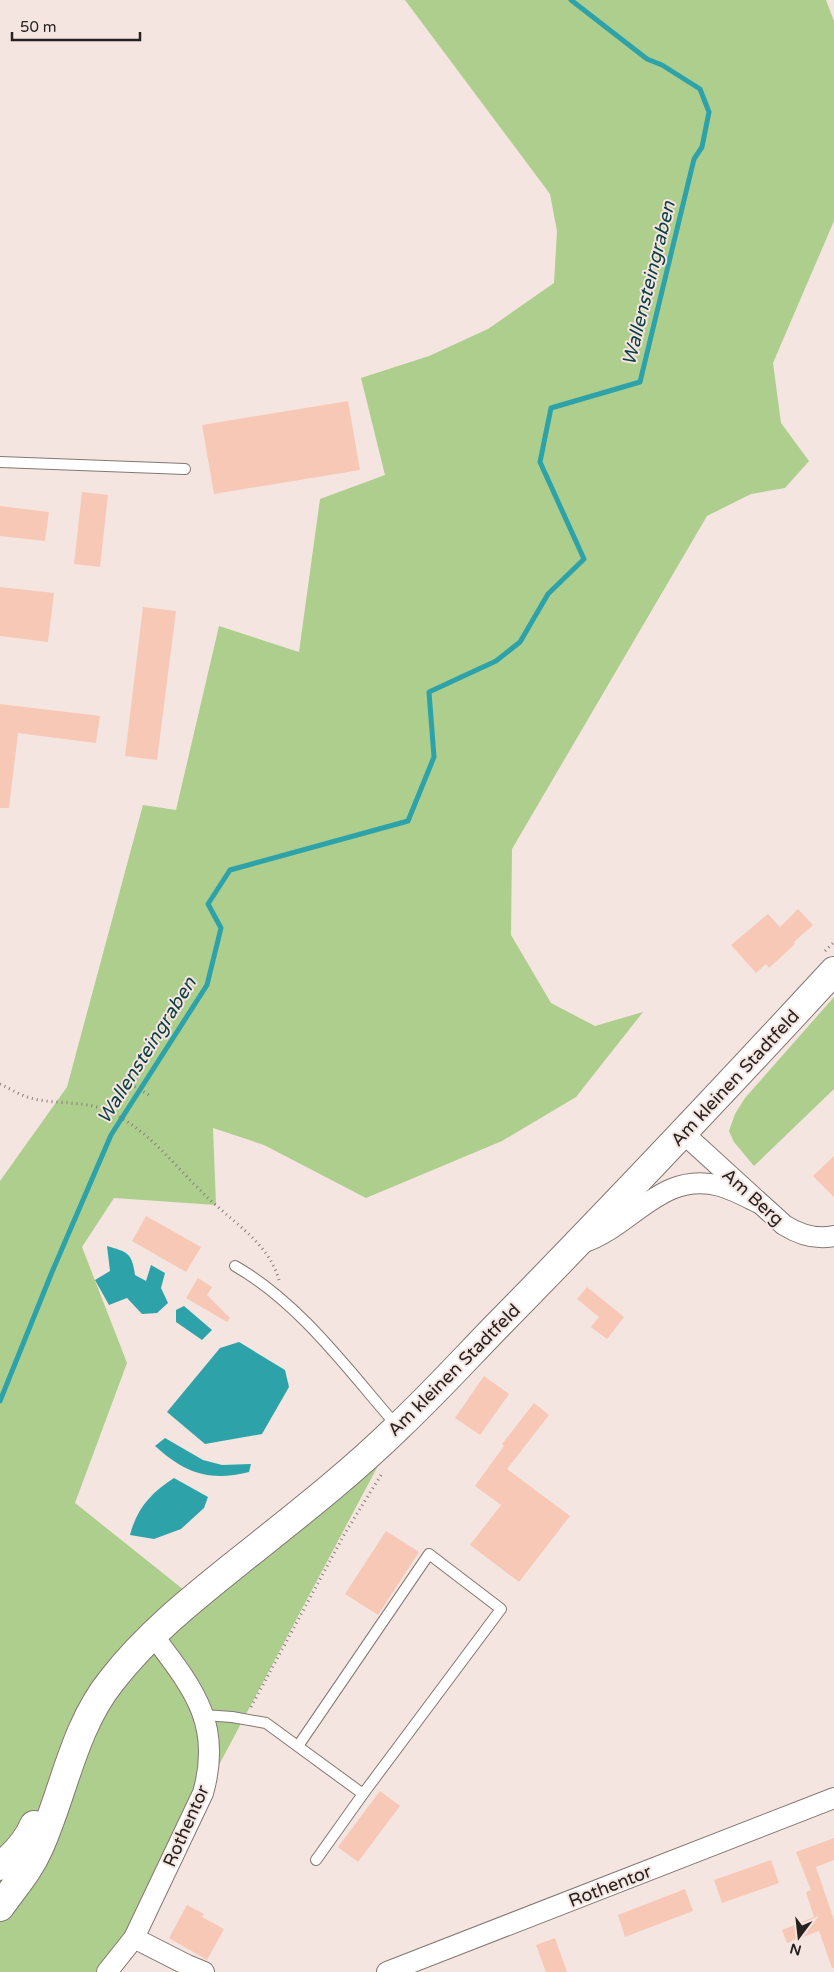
<svg xmlns="http://www.w3.org/2000/svg" width="834" height="1972" font-family="'Varela Round',sans-serif">
  <style>
    .green { fill: #adce8d }
    .water { fill: #2da3a9 }
    .lines { fill: none; stroke-linecap: round; stroke-linejoin: round }
    .stream { stroke: #2da3a9; stroke-width: 5 }
    .building { fill: #f8c8b6 }
    .service-casing { stroke: #847772; stroke-width: 12 }
    .minor-casing { stroke: #847772; stroke-width: 22 }
    .primary-casing { stroke: #847772; stroke-width: 30 }
    .path { stroke: #877e7a; stroke-width: 3; stroke-dasharray: 1 4; stroke-linecap: butt }
    .service { stroke: #fff; stroke-width: 10 }
    .minor { stroke: #fff; stroke-width: 20 }
    .primary { stroke: #fff; stroke-width: 28 }
    .labels { text-anchor: middle; stroke-width: 4; stroke-linejoin: round; paint-order: stroke }
    .street-label { font-size: 18px; fill: #272220; stroke: #f4e5e0 }
    .water-label { font-size: 19px; font-style: italic; fill: #0a3f41; stroke: #f4e5e0 }
  </style>
  <rect width="100%" height="100%" fill="#f4e5e0"/>
  <g class="green">
    <path d="M405,0H826L834,21V221L773,363L781,423L809,461L785,488L751,494L707,516L512,849L511,935L551,1003L595,1026L643,1012L576,1097L502,1141L366,1198L264,1145L213,1128L216,1205L114,1198L82,1247L127,1363L75,1503L194,1598L398,1428L109,1972H0V1181L67,1087L143,805L176,810L219,626L299,652L320,499L385,475L361,378L429,356L488,329L554,283L557,231L550,194Z"/>
    <path d="M834,997V1089L754,1166L734,1142L729,1131L735,1114L745,1098Z"/>
  </g>
  <g class="water">
    <path d="M107,1246C127,1252 132,1252 135,1275L146,1281L151,1265L165,1273L161,1288L168,1303L157,1313L142,1314L127,1298L109,1305L95,1280L110,1271Z"/>
    <path d="M184,1306L212,1330L202,1340L176,1322V1310Z"/>
    <path d="M239,1342L285,1370L289,1387L262,1434L205,1444L167,1412L220,1348Z"/>
    <path d="M165,1438L203,1460L222,1465L251,1464L249,1472C209,1482 185,1473 155,1446Z"/>
    <path d="M174,1478L208,1497L204,1508L181,1529L154,1539L130,1535C137,1508 151,1493 174,1478Z"/>
  </g>
  <g class="lines">
    <path class="stream" d="M0,1401L52,1272L111,1135L207,985L221,928L208,904L230,870L408,821L434,757L429,692L496,661L520,642L548,594L584,559L540,462L551,408L640,382L694,159L702,147L709,112L700,89L662,65L647,59L571,0"/>
  </g>
  <g class="building">
    <path d="M348,401L360,470L214,494L202,425Z"/>
    <path d="M82,492L108,495L100,567L74,564Z"/>
    <path d="M0,506L49,512L45,541L0,536Z"/>
    <path d="M0,587L54,593L48,642L0,636Z"/>
    <path d="M143,607L176,611L157,760L125,756Z"/>
    <path d="M0,704L100,716L96,743L18,733L9,808H0Z"/>
    <path d="M798,909L813,925L794,942L795,944L769,968L766,964L756,973L731,945L768,914L780,927Z"/>
    <path d="M834,1156V1197L813,1176Z"/>
    <path d="M146,1216L201,1247L186,1272L132,1241Z"/>
    <path d="M198,1278L212,1287L207,1295L230,1318L227,1322L186,1298Z"/>
    <path d="M587,1287L624,1317L607,1339L591,1327L599,1317L577,1299Z"/>
    <path d="M484,1376L509,1394L480,1435L455,1418Z"/>
    <path d="M534,1403L549,1415L507,1469L570,1516L519,1582L470,1545L501,1505L475,1486L504,1446L502,1444Z"/>
    <path d="M386,1531L419,1552L378,1615L345,1594Z"/>
    <path d="M380,1791L400,1806L358,1862L338,1847Z"/>
    <path d="M834,1838V1860L816,1867L834,1920V1968H832L819,1931L787,1943L782,1930L814,1917L806,1892L811,1890L796,1852Z"/>
    <path d="M771,1860L779,1883L722,1903L714,1880Z"/>
    <path d="M685,1889L693,1911L625,1937L618,1915Z"/>
    <path d="M187,1905L204,1914L202,1917L224,1929L207,1960L169,1938Z"/>
    <path d="M555,1938L567,1972H546L536,1945Z"/>
  </g>
  <g class="lines">
    <defs>
      <g id="service">
        <path d="M0,462L185,469"/>
        <path d="M235,1266C300,1303 348,1370 397,1426"/>
        <path d="M204,1715L232,1717L266,1723L363,1794L316,1860"/>
        <path d="M298,1746L429,1554L501,1609L363,1794"/>
      </g>
      <g id="minor">
        <path d="M683,1133L784,1225C800,1235 816,1240 834,1236"/>
        <path d="M582,1243C632,1227 661,1170 720,1186C734,1190 746,1197 759,1203"/>
        <path d="M134,1938L187,1965L204,1972"/>
        <path d="M107,1972L134,1938L203,1793C223,1723 192,1687 152,1634"/>
        <path d="M387,1972L834,1798"/>
      </g>
      <g id="primary">
        <path d="M0,1866C15,1855 26,1843 34,1825"/>
        <path d="M0,1907C14,1887 29,1871 39,1848C64,1793 73,1728 112,1680C148,1634 192,1599 237,1563C292,1519 348,1476 398,1427C432,1395 464,1360 496,1327C611,1210 723,1091 834,971"/>
      </g>
    </defs>
    <use href="#service" class="service-casing"/>
    <use href="#minor" class="minor-casing"/>
    <use href="#primary" class="primary-casing"/>
    <g class="path">
      <path d="M825,951L834,942"/>
      <path d="M122,1079L149,1095"/>
      <path d="M0,1084C9,1088 18,1094 27,1097C52,1105 81,1100 106,1110C147,1128 172,1163 203,1193C230,1221 268,1241 279,1280"/>
      <path d="M251,1707L345,1533L381,1475"/>
    </g>
    <use href="#service" class="service"/>
    <use href="#minor" class="minor"/>
    <use href="#primary" class="primary"/>
  </g>
  <g class="labels">
    <g class="street-label">
      <text transform="translate(735 1078) rotate(-47)" y="6">Am kleinen Stadtfeld</text>
      <text transform="translate(753 1197) rotate(42)" y="6">Am Berg</text>
      <text transform="translate(454 1370) rotate(-45)" y="6">Am kleinen Stadtfeld</text>
      <text transform="translate(186 1826) rotate(-66)" y="6">Rothentor</text>
      <text transform="translate(610 1886) rotate(-21)" y="6">Rothentor</text>
    </g>
    <g class="water-label">
      <text transform="translate(648 283) rotate(-76)" y="7">Wallensteingraben</text>
      <text transform="translate(146 1050) rotate(-58)" y="7">Wallensteingraben</text>
    </g>
  </g>
  <g transform="translate(799 1937) rotate(195)" stroke="#f4e5e0" stroke-width="4" paint-order="stroke">
  <path d="M0-4L9 19L0 12L-9 19Z" fill="#272220"/>
  <text y="-8" font-size="14" font-weight="bold" text-anchor="middle" fill="#272220">N</text>
  </g>
  <path d="M12 32v8h128v-8" fill="none" stroke="#272220" stroke-width="2.5"/>
  <text x="20" y="32" font-size="15" fill="#272220" stroke="#f4e5e0" stroke-width="4" paint-order="stroke">50 m</text>
</svg>
